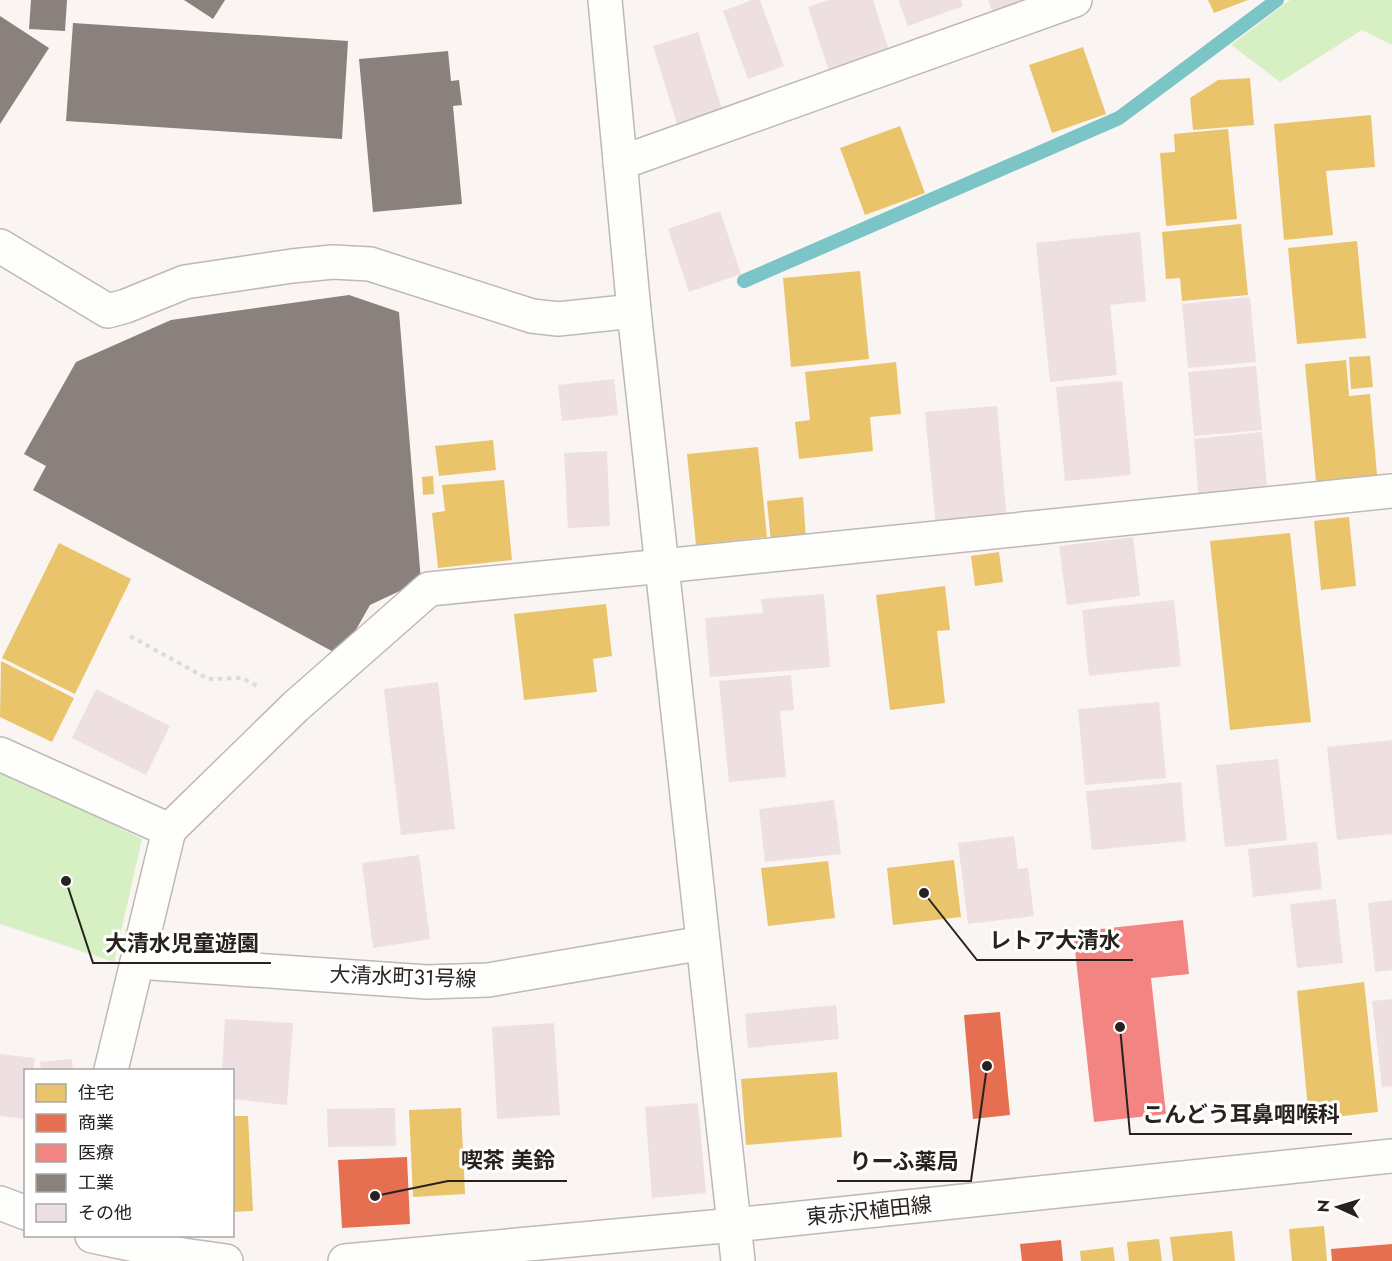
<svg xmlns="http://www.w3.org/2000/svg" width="1392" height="1261" font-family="Jost,'Noto Sans JP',sans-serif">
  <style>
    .green { fill: #d7f0c3 }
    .homes { fill: #e9c46a }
    .shops { fill: #e76f51 }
    .health { fill: #f28482 }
    .industry { fill: #8a817c }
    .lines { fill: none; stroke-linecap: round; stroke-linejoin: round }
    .stream { stroke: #7bc5c7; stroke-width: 14 }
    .building { fill: #eedfe2 }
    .minor-casing { stroke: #beb9b6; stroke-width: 36 }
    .secondary-casing { stroke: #beb9b6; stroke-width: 36 }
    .path { stroke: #dddcda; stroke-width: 4; stroke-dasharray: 4.5 4.5; stroke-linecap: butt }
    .minor { stroke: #fefefd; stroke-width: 33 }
    .secondary { stroke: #fefefd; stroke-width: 33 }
    .labels { text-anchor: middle; stroke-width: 6; stroke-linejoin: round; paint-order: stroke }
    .street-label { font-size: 21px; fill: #28221f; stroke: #fff }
    .leader { fill: none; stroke: #28221f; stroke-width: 2 }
    .callout-dot { fill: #28221f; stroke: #fff; stroke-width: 2 }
    .callout-label { font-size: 22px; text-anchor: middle; font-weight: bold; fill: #28221f; stroke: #fff; stroke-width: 6; stroke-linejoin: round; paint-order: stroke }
  </style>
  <rect width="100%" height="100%" fill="#faf5f2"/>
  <g class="green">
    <path d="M1290,0H1392V45L1362,30L1280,82L1231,45Z"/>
    <path d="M0,769L142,839L114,962L0,924Z"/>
  </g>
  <g class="homes">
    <path d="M1208,0H1248L1214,13Z"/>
    <path d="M1083,47L1106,114L1052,133L1029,65Z"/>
    <path d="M1250,78L1254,125L1193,130L1190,98L1218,80Z"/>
    <path d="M1371,115L1375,167L1326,171L1333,235L1284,240L1274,124Z"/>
    <path d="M900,126L925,193L865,215L840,148Z"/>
    <path d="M1228,129L1237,219L1166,226L1160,153L1175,152L1174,134Z"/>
    <path d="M1241,224L1248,295L1182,301L1180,278L1166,279L1162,232Z"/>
    <path d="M1357,241L1366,338L1297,344L1288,248Z"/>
    <path d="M860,271L869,359L791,367L783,278Z"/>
    <path d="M1370,356L1373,387L1351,389L1349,357Z"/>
    <path d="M1346,360L1349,396L1370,394L1378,486L1317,492L1305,364Z"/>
    <path d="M896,362L901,414L870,417L873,451L799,459L795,422L810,420L805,372Z"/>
    <path d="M493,440L496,470L439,476L435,446Z"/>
    <path d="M758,447L767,537L696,545L687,454Z"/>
    <path d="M433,476L434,494L423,495L422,477Z"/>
    <path d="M504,480L512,560L438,568L432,513L445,511L442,485Z"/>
    <path d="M803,497L806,538L771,542L767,501Z"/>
    <path d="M1349,517L1356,586L1321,590L1314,521Z"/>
    <path d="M1290,533L1311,722L1230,730L1210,541Z"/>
    <path d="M59,543L131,579L75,694L2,658Z"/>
    <path d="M999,552L1003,582L975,586L971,556Z"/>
    <path d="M945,586L950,630L937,631L945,703L890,710L876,595Z"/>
    <path d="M606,604L612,656L593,659L597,692L524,700L514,614Z"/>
    <path d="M1,661L74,698L52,742L0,717Z"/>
    <path d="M954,860L961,917L893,925L887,868Z"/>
    <path d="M828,861L835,918L768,926L761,868Z"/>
    <path d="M1364,982L1378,1112L1309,1120L1297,991Z"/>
    <path d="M837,1072L842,1137L746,1145L741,1079Z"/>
    <path d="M461,1108L465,1194L413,1197L409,1110Z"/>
    <path d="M232,1116H248L253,1211L232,1212Z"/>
    <path d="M1324,1226L1327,1261H1292L1289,1229Z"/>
    <path d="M1232,1231L1235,1261H1173L1170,1237Z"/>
    <path d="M1159,1239L1162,1261H1129L1127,1242Z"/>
    <path d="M1113,1247L1115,1261H1081L1080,1251Z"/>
  </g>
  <g class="shops">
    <path d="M1000,1012L1010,1115L973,1119L964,1015Z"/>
    <path d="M407,1157L410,1224L342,1228L338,1160Z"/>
    <path d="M1061,1240L1063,1261H1022L1020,1244Z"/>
    <path d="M1392,1244V1261H1332L1331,1249Z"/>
  </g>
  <path class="health" d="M1183,920L1189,974L1151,978L1166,1114L1094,1122L1073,932Z"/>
  <g class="industry">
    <path d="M31,0H67L65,31L29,29Z"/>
    <path d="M184,0H225L213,19Z"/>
    <path d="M0,16L49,48L0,124Z"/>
    <path d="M73,23L348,41L342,139L66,121Z"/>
    <path d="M448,51L451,81L459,80L462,105L453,106L462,204L373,212L359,59Z"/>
    <path d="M349,295L399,312L421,581L370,605L341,656L33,490L46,466L24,454L76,362L171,320Z"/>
  </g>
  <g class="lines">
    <path class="stream" d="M744,281L1119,118L1277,0"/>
  </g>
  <g class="building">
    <path d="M752,0H760L784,66L748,79L723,11Z"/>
    <path d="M828,0H873L892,60L832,80L808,7Z"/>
    <path d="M898,0H961L963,6L908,26Z"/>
    <path d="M988,0H1027L993,13Z"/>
    <path d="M698,32L724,116L679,130L653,46Z"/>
    <path d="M720,211L741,274L689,292L668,229Z"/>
    <path d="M1140,232L1146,301L1110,305L1117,375L1050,382L1036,243Z"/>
    <path d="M1250,297L1256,362L1188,368L1182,304Z"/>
    <path d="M1256,366L1262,430L1194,436L1188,372Z"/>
    <path d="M614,379L618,415L562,421L558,385Z"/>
    <path d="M1122,381L1131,475L1065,481L1056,387Z"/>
    <path d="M997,406L1007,522L936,528L925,412Z"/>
    <path d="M1262,432L1268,497L1199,503L1194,439Z"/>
    <path d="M607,451L610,526L568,528L564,453Z"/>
    <path d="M1133,537L1140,596L1067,605L1059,546Z"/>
    <path d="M824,594L830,667L710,677L705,618L763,613L761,599Z"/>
    <path d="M1174,600L1181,666L1089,676L1082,610Z"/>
    <path d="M791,675L794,710L780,711L786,777L729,782L719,681Z"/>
    <path d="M438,682L455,829L401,835L384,689Z"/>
    <path d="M96,689L170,726L146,775L72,738Z"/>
    <path d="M1159,702L1166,778L1085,785L1078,709Z"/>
    <path d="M1392,740V834L1337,840L1327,747Z"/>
    <path d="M1278,759L1287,840L1225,847L1216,765Z"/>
    <path d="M1181,782L1186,841L1092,850L1086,791Z"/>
    <path d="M834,800L841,854L765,862L759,809Z"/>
    <path d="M1014,836L1018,869L1028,868L1034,916L968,924L958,843Z"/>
    <path d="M1317,842L1322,889L1253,897L1248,849Z"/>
    <path d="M419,855L430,939L373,948L362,863Z"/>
    <path d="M1336,899L1343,963L1297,968L1290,904Z"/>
    <path d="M1392,900V970L1375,972L1368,903Z"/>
    <path d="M1392,999V1086L1382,1087L1372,1001Z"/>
    <path d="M836,1005L839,1039L748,1048L745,1014Z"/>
    <path d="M225,1019L293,1023L287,1105L232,1099V1070H222Z"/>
    <path d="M554,1023L560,1115L497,1119L492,1027Z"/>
    <path d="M0,1054L35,1058L33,1070H26V1119L0,1116Z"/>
    <path d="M72,1059L73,1070H41L40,1062Z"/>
    <path d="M698,1103L706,1193L652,1198L645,1107Z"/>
    <path d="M395,1108L396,1146L328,1147L327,1109Z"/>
  </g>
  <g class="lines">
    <defs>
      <g id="minor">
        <path d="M605,0L634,311L738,1261"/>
        <path d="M620,163L1075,0"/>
        <path d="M0,246L108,311L126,306L185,282L292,266L333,262L370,264L532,316L558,319L634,311"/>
        <path d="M0,754L169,830"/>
        <path d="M137,962L427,982L488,980L703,943"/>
        <path d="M111,1070L169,830L295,707L429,589L663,566L1392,491"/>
      </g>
      <g id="secondary">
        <path d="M0,1203L26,1213"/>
        <path d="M92,1236L183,1255L226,1261"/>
        <path d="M345,1261L734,1225L1392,1156"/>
      </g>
    </defs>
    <use href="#minor" class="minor-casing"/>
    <use href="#secondary" class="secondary-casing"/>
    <path class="path" d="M130,636L208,679L242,678L257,686"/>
    <use href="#minor" class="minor"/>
    <use href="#secondary" class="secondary"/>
  </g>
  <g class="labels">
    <g class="street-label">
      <text transform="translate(403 977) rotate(2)" y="7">大清水町31号線</text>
      <text transform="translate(869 1211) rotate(-6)" y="7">東赤沢植田線</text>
    </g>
  </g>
  <path class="leader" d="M924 893L977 960H1133M66 881L93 963H271M1120 1027L1130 1134H1352M375 1196L448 1181H567M987 1066L971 1181H837"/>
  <g class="callout-dot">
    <circle cx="924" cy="893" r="6"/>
    <circle cx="66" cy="881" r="6"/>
    <circle cx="1120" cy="1027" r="6"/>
    <circle cx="375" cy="1196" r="6"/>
    <circle cx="987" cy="1066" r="6"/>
  </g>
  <g class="callout-label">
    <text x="1055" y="948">レトア大清水</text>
    <text x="182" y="951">大清水児童遊園</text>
    <text x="1241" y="1122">こんどう耳鼻咽喉科</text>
    <text x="508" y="1168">喫茶 美鈴</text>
    <text x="904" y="1169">りーふ薬局</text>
  </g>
  <rect x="24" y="1069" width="210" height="168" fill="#ffffff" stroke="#a9a7a5" stroke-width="1.5"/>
  <rect x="36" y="1084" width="30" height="18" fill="#e9c46a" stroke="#a9a7a5" stroke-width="1.5"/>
  <text x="78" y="1099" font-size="18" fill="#28221f">住宅</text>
  <rect x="36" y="1114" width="30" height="18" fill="#e76f51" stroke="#a9a7a5" stroke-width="1.5"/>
  <text x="78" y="1129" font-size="18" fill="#28221f">商業</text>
  <rect x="36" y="1144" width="30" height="18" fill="#f28482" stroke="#a9a7a5" stroke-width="1.5"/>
  <text x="78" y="1159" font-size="18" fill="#28221f">医療</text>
  <rect x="36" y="1174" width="30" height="18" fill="#8a817c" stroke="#a9a7a5" stroke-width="1.5"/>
  <text x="78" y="1189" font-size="18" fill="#28221f">工業</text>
  <rect x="36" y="1204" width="30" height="18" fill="#eedfe2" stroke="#a9a7a5" stroke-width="1.5"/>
  <text x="78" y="1219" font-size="18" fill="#28221f">その他</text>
  <g transform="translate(1338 1207) rotate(274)" stroke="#ffffff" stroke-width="4.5" paint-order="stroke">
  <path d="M0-4.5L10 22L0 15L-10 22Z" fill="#28221f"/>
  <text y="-9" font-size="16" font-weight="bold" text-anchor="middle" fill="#28221f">N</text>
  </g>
</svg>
